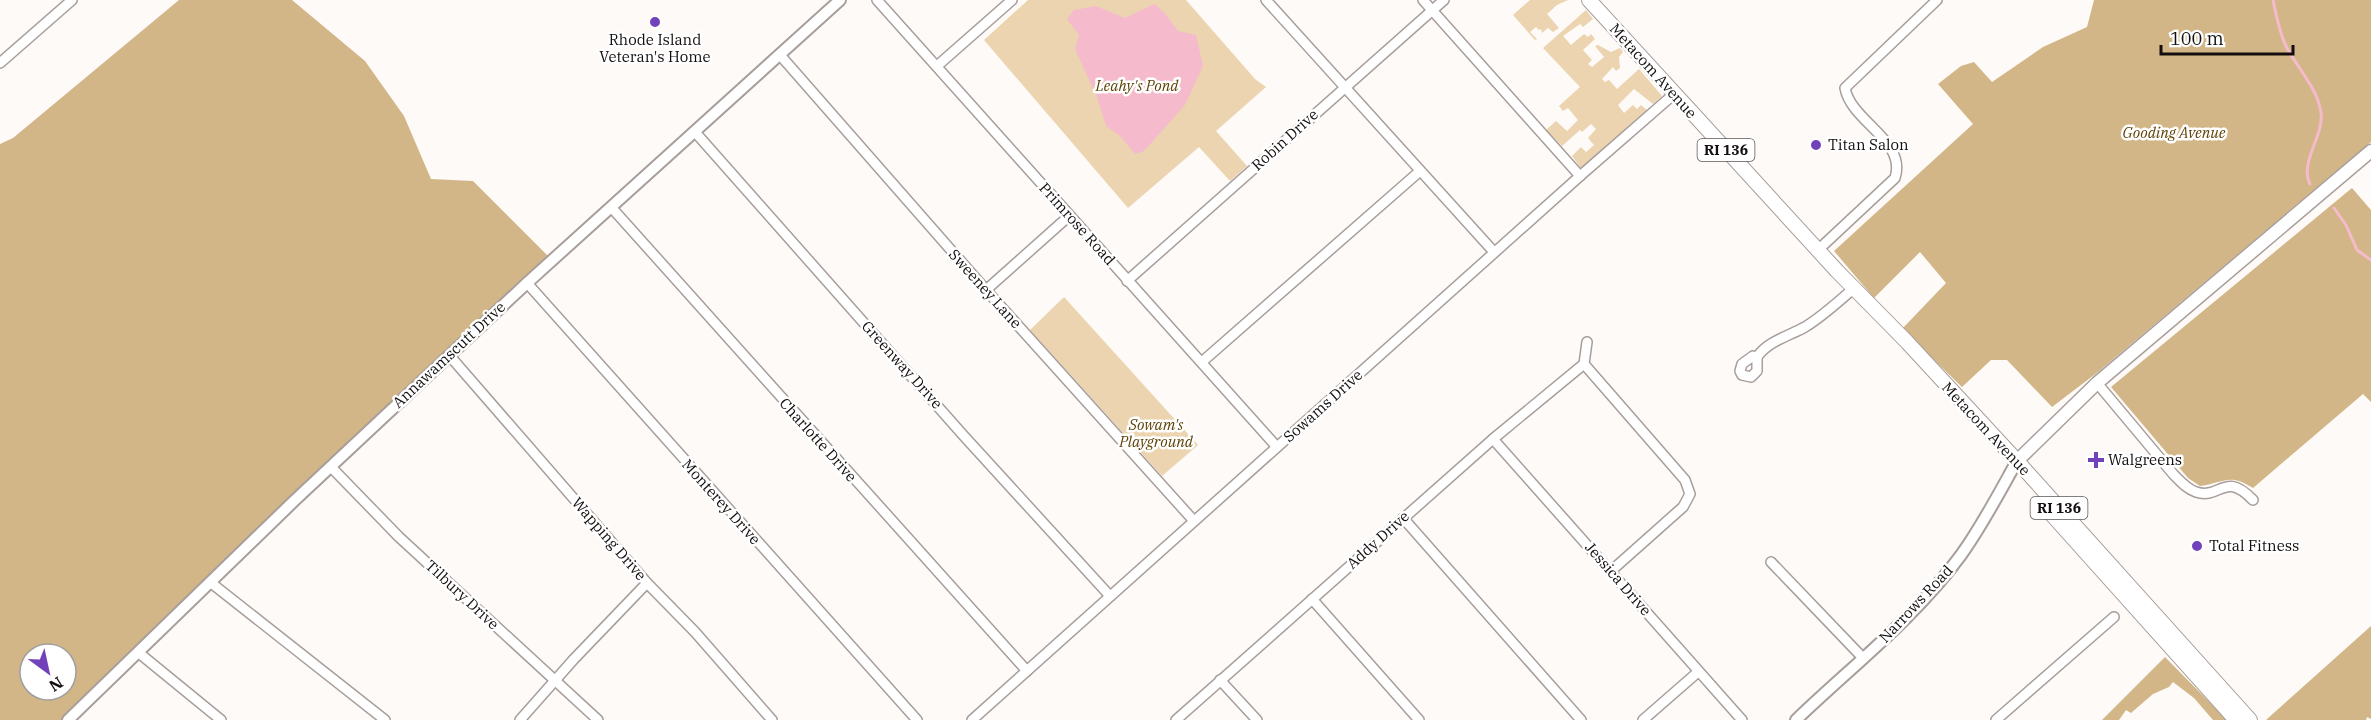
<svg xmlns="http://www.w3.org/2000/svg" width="2371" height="720" font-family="'IBM Plex Serif',serif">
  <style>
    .green { fill: #ebd4af }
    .forest { fill: #d2b687; fill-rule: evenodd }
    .water { fill: #f5bbcd }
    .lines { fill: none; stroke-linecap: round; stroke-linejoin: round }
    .stream { stroke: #f5bbcd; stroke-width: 3 }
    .minor-casing { stroke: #a89e9b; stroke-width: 12 }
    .tertiary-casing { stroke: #a89e9b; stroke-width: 14 }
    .secondary-casing { stroke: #a89e9b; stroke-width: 15 }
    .primary-casing { stroke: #a89e9b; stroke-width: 16 }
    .minor { stroke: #fff; stroke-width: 9 }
    .tertiary { stroke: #fff; stroke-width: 10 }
    .secondary { stroke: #fff; stroke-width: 12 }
    .primary { stroke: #fff; stroke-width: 14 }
    .poi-dot { fill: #7242ba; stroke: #fff; stroke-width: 2 }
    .labels { text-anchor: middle; stroke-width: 5; stroke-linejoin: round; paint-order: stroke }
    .shield { fill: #fff; stroke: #595756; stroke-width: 1.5 }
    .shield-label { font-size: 14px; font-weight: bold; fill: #120f0e }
    .poi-label { font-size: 15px; fill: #120f0e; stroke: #fff; text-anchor: start }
    .street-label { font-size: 15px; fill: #120f0e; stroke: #fff }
    .park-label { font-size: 15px; font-style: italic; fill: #5e4206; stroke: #fff }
  </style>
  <rect width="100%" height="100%" fill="#fefaf8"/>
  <g class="green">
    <path d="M1028,0H1186L1255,79L1266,87L1216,131L1247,166L1230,181L1199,147L1128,208L984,40Z"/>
    <path d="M1530,0H1568L1557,5L1547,14L1559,28L1553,32L1548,28L1542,33L1541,29L1539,30L1536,27L1530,32L1537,39L1535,40L1513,15Z"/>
    <path d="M1586,10L1593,19L1583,27L1580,24L1563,36L1571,45L1584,34L1588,37L1591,34L1595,39L1583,50L1592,60L1588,64L1592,67L1604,57L1595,46L1598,45L1611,52L1620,48L1623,52L1619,57L1620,68L1616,71L1613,67L1602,79L1605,82L1609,80L1617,89L1639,69L1662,96L1653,104L1634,89L1618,105L1624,113L1633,105L1637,109L1641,105L1647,110L1584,167L1581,168L1572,156L1581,147L1586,152L1594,145L1588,138L1596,129L1591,124L1582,132L1580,130L1562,146L1546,130L1556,121L1567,131L1578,120L1568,108L1563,111L1559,106L1580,87L1543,48Z"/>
    <path d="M1064,297L1198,445L1162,476L1030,330Z"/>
  </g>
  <g class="forest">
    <path d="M179,0H292L365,61L404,116L431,179L473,181L549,257L62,720H0V144L13,138ZM30,654H66V690H30Z"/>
    <path d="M2094,0H2371V142L2098,372L2052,407L2007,360H1991L1962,387L1902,329L1946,283L1920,252L1874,298L1834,251L1973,124L1938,84L1961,66L1974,62L1992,82L2043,47L2087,27Z"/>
    <path d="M2352,188L2371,210V402L2363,394L2253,488C2230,473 2225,482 2200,486L2188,478L2111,387Z"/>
    <path d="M2371,626V719L2367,717L2366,720H2266Z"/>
    <path d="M2165,657L2227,720H2213L2194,698L2173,682L2169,687L2153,694L2131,713L2126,710L2119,720H2102Z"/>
  </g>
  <path class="water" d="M1154,4L1164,12L1178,31L1196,35L1203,66L1185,105L1144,151L1135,154L1120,136L1106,126L1097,97L1075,49L1079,35L1067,19L1074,10L1096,6L1125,18Z"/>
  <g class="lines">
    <g class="stream">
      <path d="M2273,0C2276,15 2279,30 2285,44C2296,67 2318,88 2321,113C2324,136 2299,163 2310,184"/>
      <path d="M2334,208L2346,225L2357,250L2371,260"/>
    </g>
    <defs>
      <g id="minor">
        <path d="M877,0L1277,447"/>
        <path d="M1266,0L1494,252"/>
        <path d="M1423,0L1580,176"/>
        <path d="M780,55L986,290L1194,521"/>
        <path d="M0,63L72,0"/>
        <path d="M937,66L1012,0"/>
        <path d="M695,132L963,435L1110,596"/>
        <path d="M611,207L1027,671"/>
        <path d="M1818,250L1895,178C1907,140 1851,122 1845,88L1937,0"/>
        <path d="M1127,281L1444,0"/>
        <path d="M527,283L917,720"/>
        <path d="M986,290L1069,216"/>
        <path d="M1587,342L1584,364L1685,480L1690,494L1683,507L1611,571"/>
        <path d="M449,355L647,583L695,632L772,720"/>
        <path d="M1753,356L1757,357V371L1751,377L1742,375L1740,371L1742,364Z"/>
        <path d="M1757,357C1768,341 1789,336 1805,327C1823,316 1838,302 1854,288"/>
        <path d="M1203,361L1420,171"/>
        <path d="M2097,383L2174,475C2181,482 2187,489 2196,492C2221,500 2224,470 2253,500"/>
        <path d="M1493,439L1742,720"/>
        <path d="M331,467L399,537L598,720"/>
        <path d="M1403,518L1581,720"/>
        <path d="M1771,562L1863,658"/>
        <path d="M210,582L385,720"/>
        <path d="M1312,599L1419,720"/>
        <path d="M139,653L221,720"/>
        <path d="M1220,680L1257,720"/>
        <path d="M520,720L574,659L647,583"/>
        <path d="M972,720L1580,176L1674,94"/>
        <path d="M1176,720L1493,439L1584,364"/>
        <path d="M1643,720L1698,672"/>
        <path d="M1996,720L2114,617"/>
      </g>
      <g id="tertiary">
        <path d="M68,720L295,500L527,283L840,0"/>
        <path d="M1796,720C1851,667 1915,618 1961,555C1982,526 1999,493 2017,461"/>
      </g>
      <path id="secondary" d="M2017,461L2097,383L2371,151"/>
      <g id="primary">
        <path d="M1589,0L1837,271L1907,342L2017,461L2250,720"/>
        <path d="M2045,507L2236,720"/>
      </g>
    </defs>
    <use href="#minor" class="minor-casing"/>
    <use href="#tertiary" class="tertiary-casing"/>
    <use href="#secondary" class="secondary-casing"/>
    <use href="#primary" class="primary-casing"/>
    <use href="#minor" class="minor"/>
    <use href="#tertiary" class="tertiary"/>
    <use href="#secondary" class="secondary"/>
    <use href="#primary" class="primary"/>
  </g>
  <g class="poi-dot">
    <circle cx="655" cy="22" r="6"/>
    <circle cx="1816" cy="145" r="6"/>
    <path d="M2093 451h6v6h6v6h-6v6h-6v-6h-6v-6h6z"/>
    <circle cx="2197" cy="546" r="6"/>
  </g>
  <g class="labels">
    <g class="shield">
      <rect x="1697.5" y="139" width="57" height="22" rx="4.5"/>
      <rect x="2030.5" y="497" width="57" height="22" rx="4.5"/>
    </g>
    <g class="shield-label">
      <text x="1726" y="155">RI 136</text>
      <text x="2059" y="513">RI 136</text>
    </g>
    <g class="poi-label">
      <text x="655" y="45" text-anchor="middle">Rhode Island<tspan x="655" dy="17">Veteran's Home</tspan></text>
      <text x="1828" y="150">Titan Salon</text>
      <text x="2108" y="465">Walgreens</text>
      <text x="2209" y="551">Total Fitness</text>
    </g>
    <g class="street-label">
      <text transform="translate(1653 71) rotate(48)" y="5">Metacom Avenue</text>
      <text transform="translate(1285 140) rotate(-42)" y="5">Robin Drive</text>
      <text transform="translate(1077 224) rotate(48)" y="5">Primrose Road</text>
      <text transform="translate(985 289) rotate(48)" y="5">Sweeney Lane</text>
      <text transform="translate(449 355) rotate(-43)" y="5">Annawamscutt Drive</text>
      <text transform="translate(902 365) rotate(48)" y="5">Greenway Drive</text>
      <text transform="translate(1323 406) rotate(-42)" y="5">Sowams Drive</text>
      <text transform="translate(1986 429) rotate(47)" y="5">Metacom Avenue</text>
      <text transform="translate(818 440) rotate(48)" y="5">Charlotte Drive</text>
      <text transform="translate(721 502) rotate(48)" y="5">Monterey Drive</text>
      <text transform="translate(609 539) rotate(49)" y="5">Wapping Drive</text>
      <text transform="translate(1378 540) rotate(-42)" y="5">Addy Drive</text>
      <text transform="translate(1618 579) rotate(49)" y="5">Jessica Drive</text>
      <text transform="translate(462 595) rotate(43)" y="5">Tilbury Drive</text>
      <text transform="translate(1916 604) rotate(-47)" y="5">Narrows Road</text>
    </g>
    <g class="park-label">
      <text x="1137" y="91">Leahy's Pond</text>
      <text x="2174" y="138">Gooding Avenue</text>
      <text x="1156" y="430">Sowam's<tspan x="1156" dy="17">Playground</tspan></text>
    </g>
  </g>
  <g transform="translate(48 672) rotate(147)"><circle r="28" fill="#ffffff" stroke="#a09f9f" stroke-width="1.5"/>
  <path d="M0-4.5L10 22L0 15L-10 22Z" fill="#7242ba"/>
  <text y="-9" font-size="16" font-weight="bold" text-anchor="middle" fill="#120f0e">N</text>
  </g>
  <path d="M2161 45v9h132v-9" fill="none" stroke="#120f0e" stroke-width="3"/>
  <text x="2170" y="45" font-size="18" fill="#120f0e" stroke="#ffffff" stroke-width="4.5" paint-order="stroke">100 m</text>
</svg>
